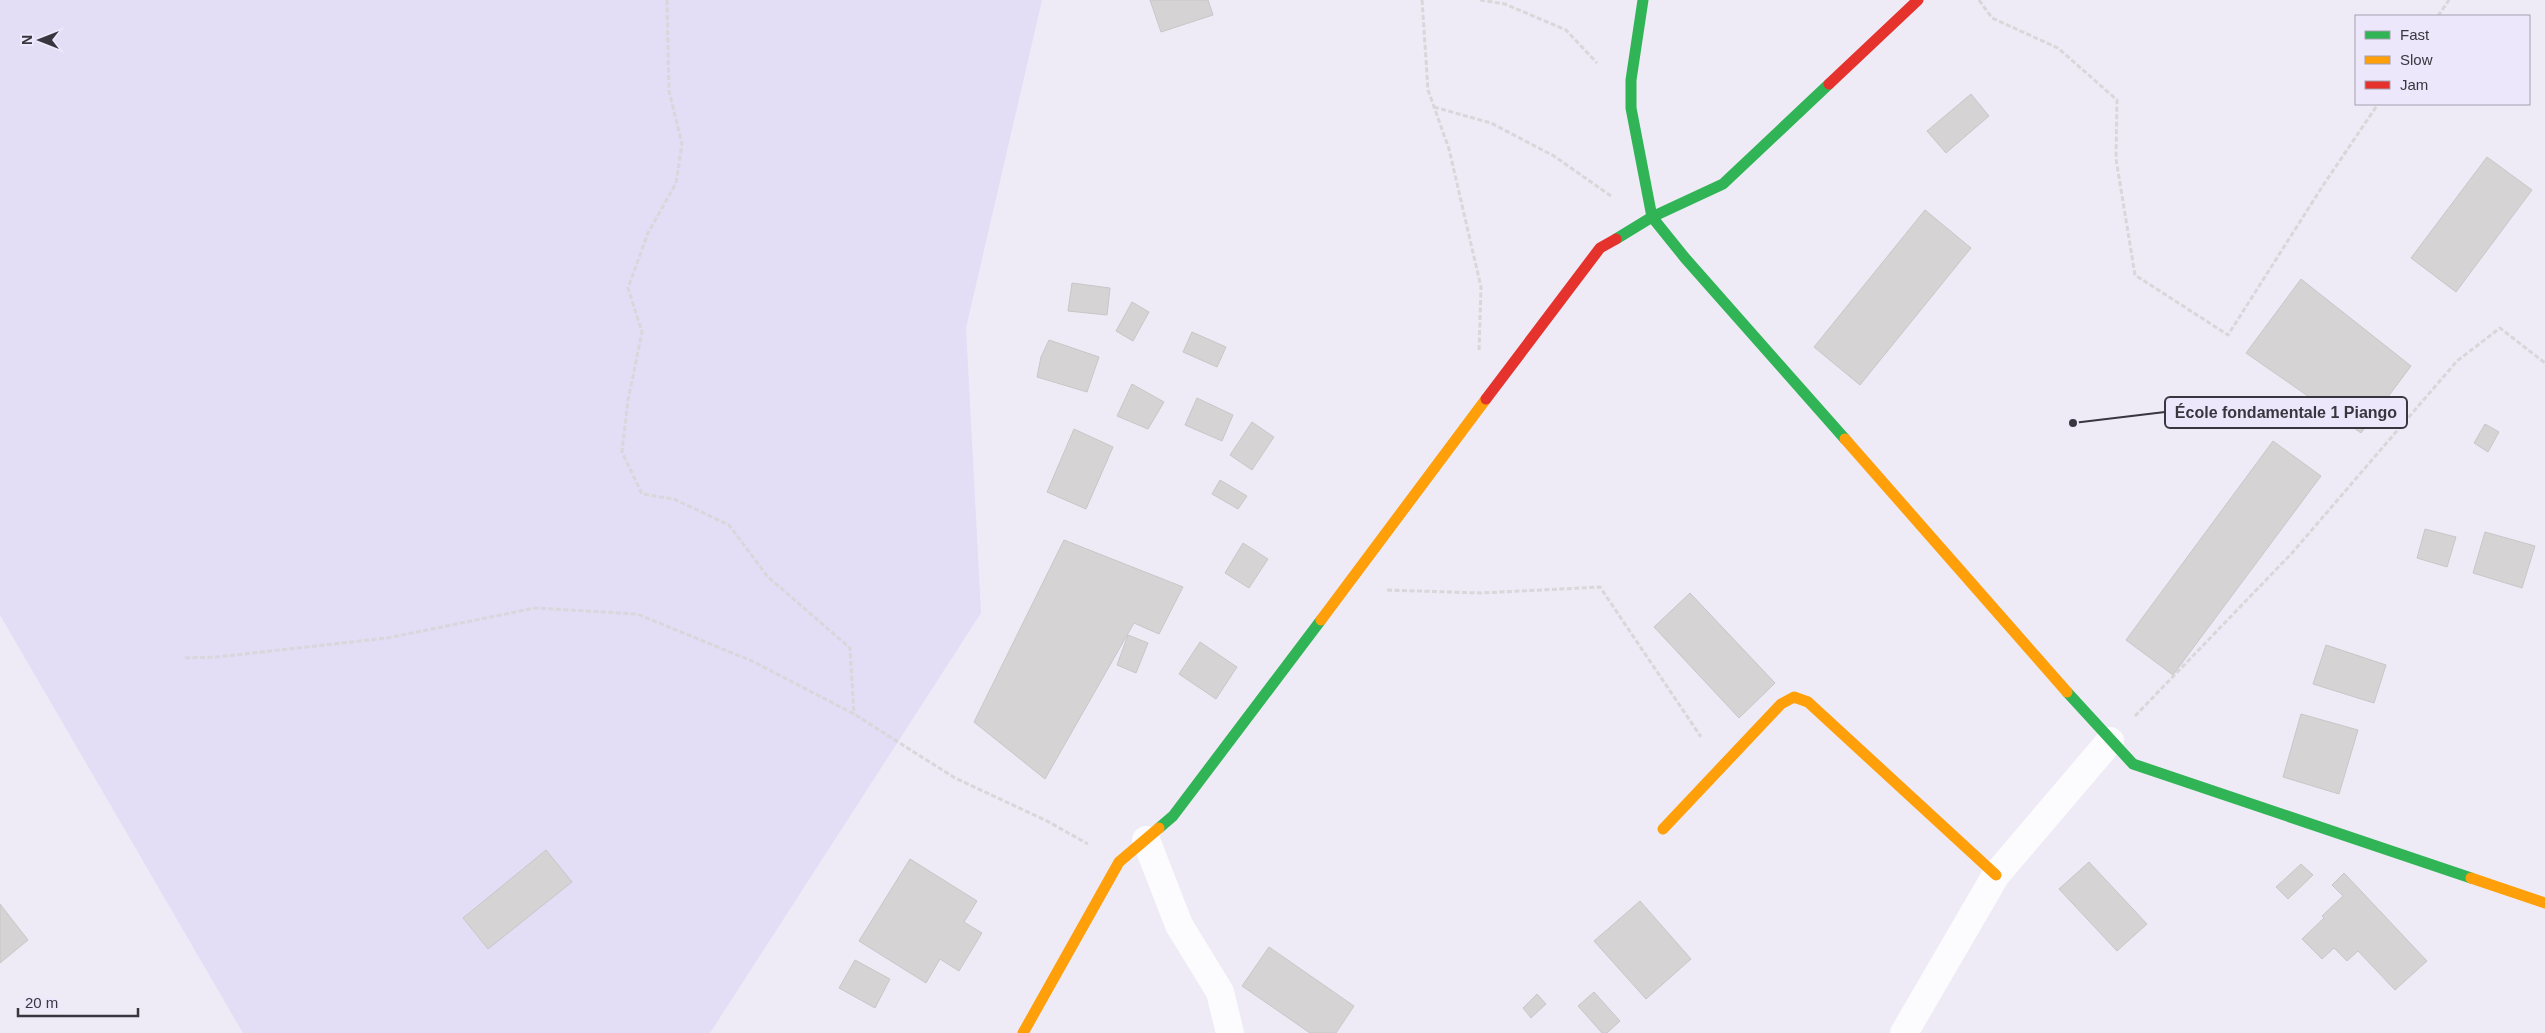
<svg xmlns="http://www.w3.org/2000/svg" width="2545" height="1033" font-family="Helvetica,sans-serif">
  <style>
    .green { fill: #e3ddf6 }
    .building { fill: #d6d3d4; stroke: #c9c6c7 }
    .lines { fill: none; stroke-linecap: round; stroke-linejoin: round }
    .path { stroke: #d8d7da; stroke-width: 3; stroke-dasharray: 5 2.5; stroke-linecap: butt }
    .street { stroke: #fcfcfe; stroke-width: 28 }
    .fast { stroke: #30b455; stroke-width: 11 }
    .slow { stroke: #ff9f0a; stroke-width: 11 }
    .jam { stroke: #e5322d; stroke-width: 11 }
    .leader { fill: none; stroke: #38363e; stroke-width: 2 }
    .callout-dot { fill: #38363e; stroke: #ece7fb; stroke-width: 2 }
    .callout { fill: #ece7fb; stroke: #38363e; stroke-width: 2 }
    .callout-label { font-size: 16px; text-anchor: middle; font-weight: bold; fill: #38363e }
  </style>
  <rect width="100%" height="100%" fill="#eeebf6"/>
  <path class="green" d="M0,0H1042L966,328L981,613L710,1033H243L0,615Z"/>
  <g class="building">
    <path d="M1150,0H1208L1213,15L1161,32Z"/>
    <path d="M1971,94L1989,116L1946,153L1927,131Z"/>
    <path d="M2487,157L2532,190L2456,292L2411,258Z"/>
    <path d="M1925,210L1971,248L1860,385L1814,347Z"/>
    <path d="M2301,279L2411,366L2361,433L2246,353Z"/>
    <path d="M1072,283L1110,288L1107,315L1068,311Z"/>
    <path d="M1132,302L1149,312L1133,341L1116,331Z"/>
    <path d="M1192,332L1226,347L1217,367L1183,352Z"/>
    <path d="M1049,340L1099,357L1087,392L1037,377L1041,357Z"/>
    <path d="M1132,384L1164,402L1148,429L1117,416Z"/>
    <path d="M1197,398L1233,415L1222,441L1185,425Z"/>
    <path d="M1252,422L1274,437L1252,470L1230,455Z"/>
    <path d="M2485,424L2499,432L2488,452L2474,443Z"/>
    <path d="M1074,429L1113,447L1086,509L1047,492Z"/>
    <path d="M2273,441L2321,476L2173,675L2126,640Z"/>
    <path d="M1220,480L1247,496L1238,509L1212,494Z"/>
    <path d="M2425,529L2456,537L2447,567L2417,558Z"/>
    <path d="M2485,532L2535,546L2522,588L2473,573Z"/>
    <path d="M1064,540L1183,587L1159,634L1134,623L1045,779L974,722Z"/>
    <path d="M1243,543L1268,559L1249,588L1225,573Z"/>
    <path d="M1690,593L1775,683L1739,718L1654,627Z"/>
    <path d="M1128,635L1148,643L1136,673L1117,665Z"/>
    <path d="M1200,642L1237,667L1216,699L1179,674Z"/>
    <path d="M2326,645L2386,665L2374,703L2313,684Z"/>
    <path d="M2301,714L2358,730L2339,794L2283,777Z"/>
    <path d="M546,850L572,882L488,949L463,918Z"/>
    <path d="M910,859L977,901L964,922L982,933L959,971L940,959L926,983L859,941Z"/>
    <path d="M2089,862L2147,924L2117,951L2059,889Z"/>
    <path d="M2301,864L2313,875L2288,899L2276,887Z"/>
    <path d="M2344,873L2427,961L2395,990L2358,951L2347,961L2334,948L2322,959L2302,939L2324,918L2322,916L2343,896L2332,885Z"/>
    <path d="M1640,901L1691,959L1646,999L1594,941Z"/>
    <path d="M0,904L28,940L0,963Z"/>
    <path d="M1269,947L1354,1006L1336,1033H1310L1242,986Z"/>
    <path d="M855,960L890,979L875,1008L839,988Z"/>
    <path d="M1594,992L1620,1021L1607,1033H1602L1578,1006Z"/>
    <path d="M1537,994L1546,1004L1531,1018L1523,1008Z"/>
  </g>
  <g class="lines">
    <g class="path">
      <path d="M667,0L669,91L682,144L676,183L648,233L628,288L642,332L628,400L622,452L642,494L674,499L729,525L767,576L850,648L854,714"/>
      <path d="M1422,0L1428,90L1449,149L1481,287L1479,351"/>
      <path d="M1480,0L1505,4L1566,30L1597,63"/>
      <path d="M1979,0L1992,18L2058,48L2117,100L2116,159L2135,275L2228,335L2322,187L2378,104"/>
      <path d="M2438,16L2449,0"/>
      <path d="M1434,107L1491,123L1554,156L1611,196"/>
      <path d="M1387,590L1481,593L1600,587L1701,737"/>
      <path d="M185,658L217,657L387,638L535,608L637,614L752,661L854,714L955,778L1047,821L1088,844"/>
      <path d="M2135,716L2292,553L2457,361L2500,328L2545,363"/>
    </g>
    <g class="street">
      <path d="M1146,840L1179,925L1220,992L1230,1033"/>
      <path d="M1904,1033L1996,875L2110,741"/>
    </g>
    <g class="fast">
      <path d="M1643,0L1631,80V108L1652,217L1685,258L1845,439"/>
      <path d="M1616,239L1652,217L1723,184L1829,84"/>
      <path d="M2067,692L2133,764L2471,878"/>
      <path d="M1159,828L1173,816L1321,620"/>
    </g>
    <g class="slow">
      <path d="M1845,439L2067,692"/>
      <path d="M1321,620L1486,399"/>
      <path d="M1663,829L1781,704L1794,697L1808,702L1996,875"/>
      <path d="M2471,878L2545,903"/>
      <path d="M1023,1033L1119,862L1159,828"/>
    </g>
    <g class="jam">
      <path d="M1829,84L1918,0"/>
      <path d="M1486,399L1600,248L1616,239"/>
    </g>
  </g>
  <path class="leader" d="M2073 423L2165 412"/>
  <circle class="callout-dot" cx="2073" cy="423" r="5"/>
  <rect class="callout" x="2165" y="397" width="242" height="31" rx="5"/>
  <g class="callout-label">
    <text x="2286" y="418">École fondamentale 1 Piango</text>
  </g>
  <rect x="2355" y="15" width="175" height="90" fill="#ece7fb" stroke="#a4a0af"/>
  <rect x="2365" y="31" width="25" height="8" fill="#30b455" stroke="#a4a0af"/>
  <text x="2400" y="40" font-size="15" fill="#38363e">Fast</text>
  <rect x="2365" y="56" width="25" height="8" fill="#ff9f0a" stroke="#a4a0af"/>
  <text x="2400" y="65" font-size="15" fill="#38363e">Slow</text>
  <rect x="2365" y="81" width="25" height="8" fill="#e5322d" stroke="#a4a0af"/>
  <text x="2400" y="90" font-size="15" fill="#38363e">Jam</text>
  <g transform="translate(40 40) rotate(270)" stroke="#ece7fb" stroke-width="4" paint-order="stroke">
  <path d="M0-4L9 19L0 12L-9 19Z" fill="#38363e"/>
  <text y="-8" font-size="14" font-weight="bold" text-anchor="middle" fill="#38363e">N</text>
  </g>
  <path d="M18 1008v8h120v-8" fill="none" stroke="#38363e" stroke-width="2.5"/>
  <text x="25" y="1008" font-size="15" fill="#38363e" stroke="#ece7fb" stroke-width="4" paint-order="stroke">20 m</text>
</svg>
